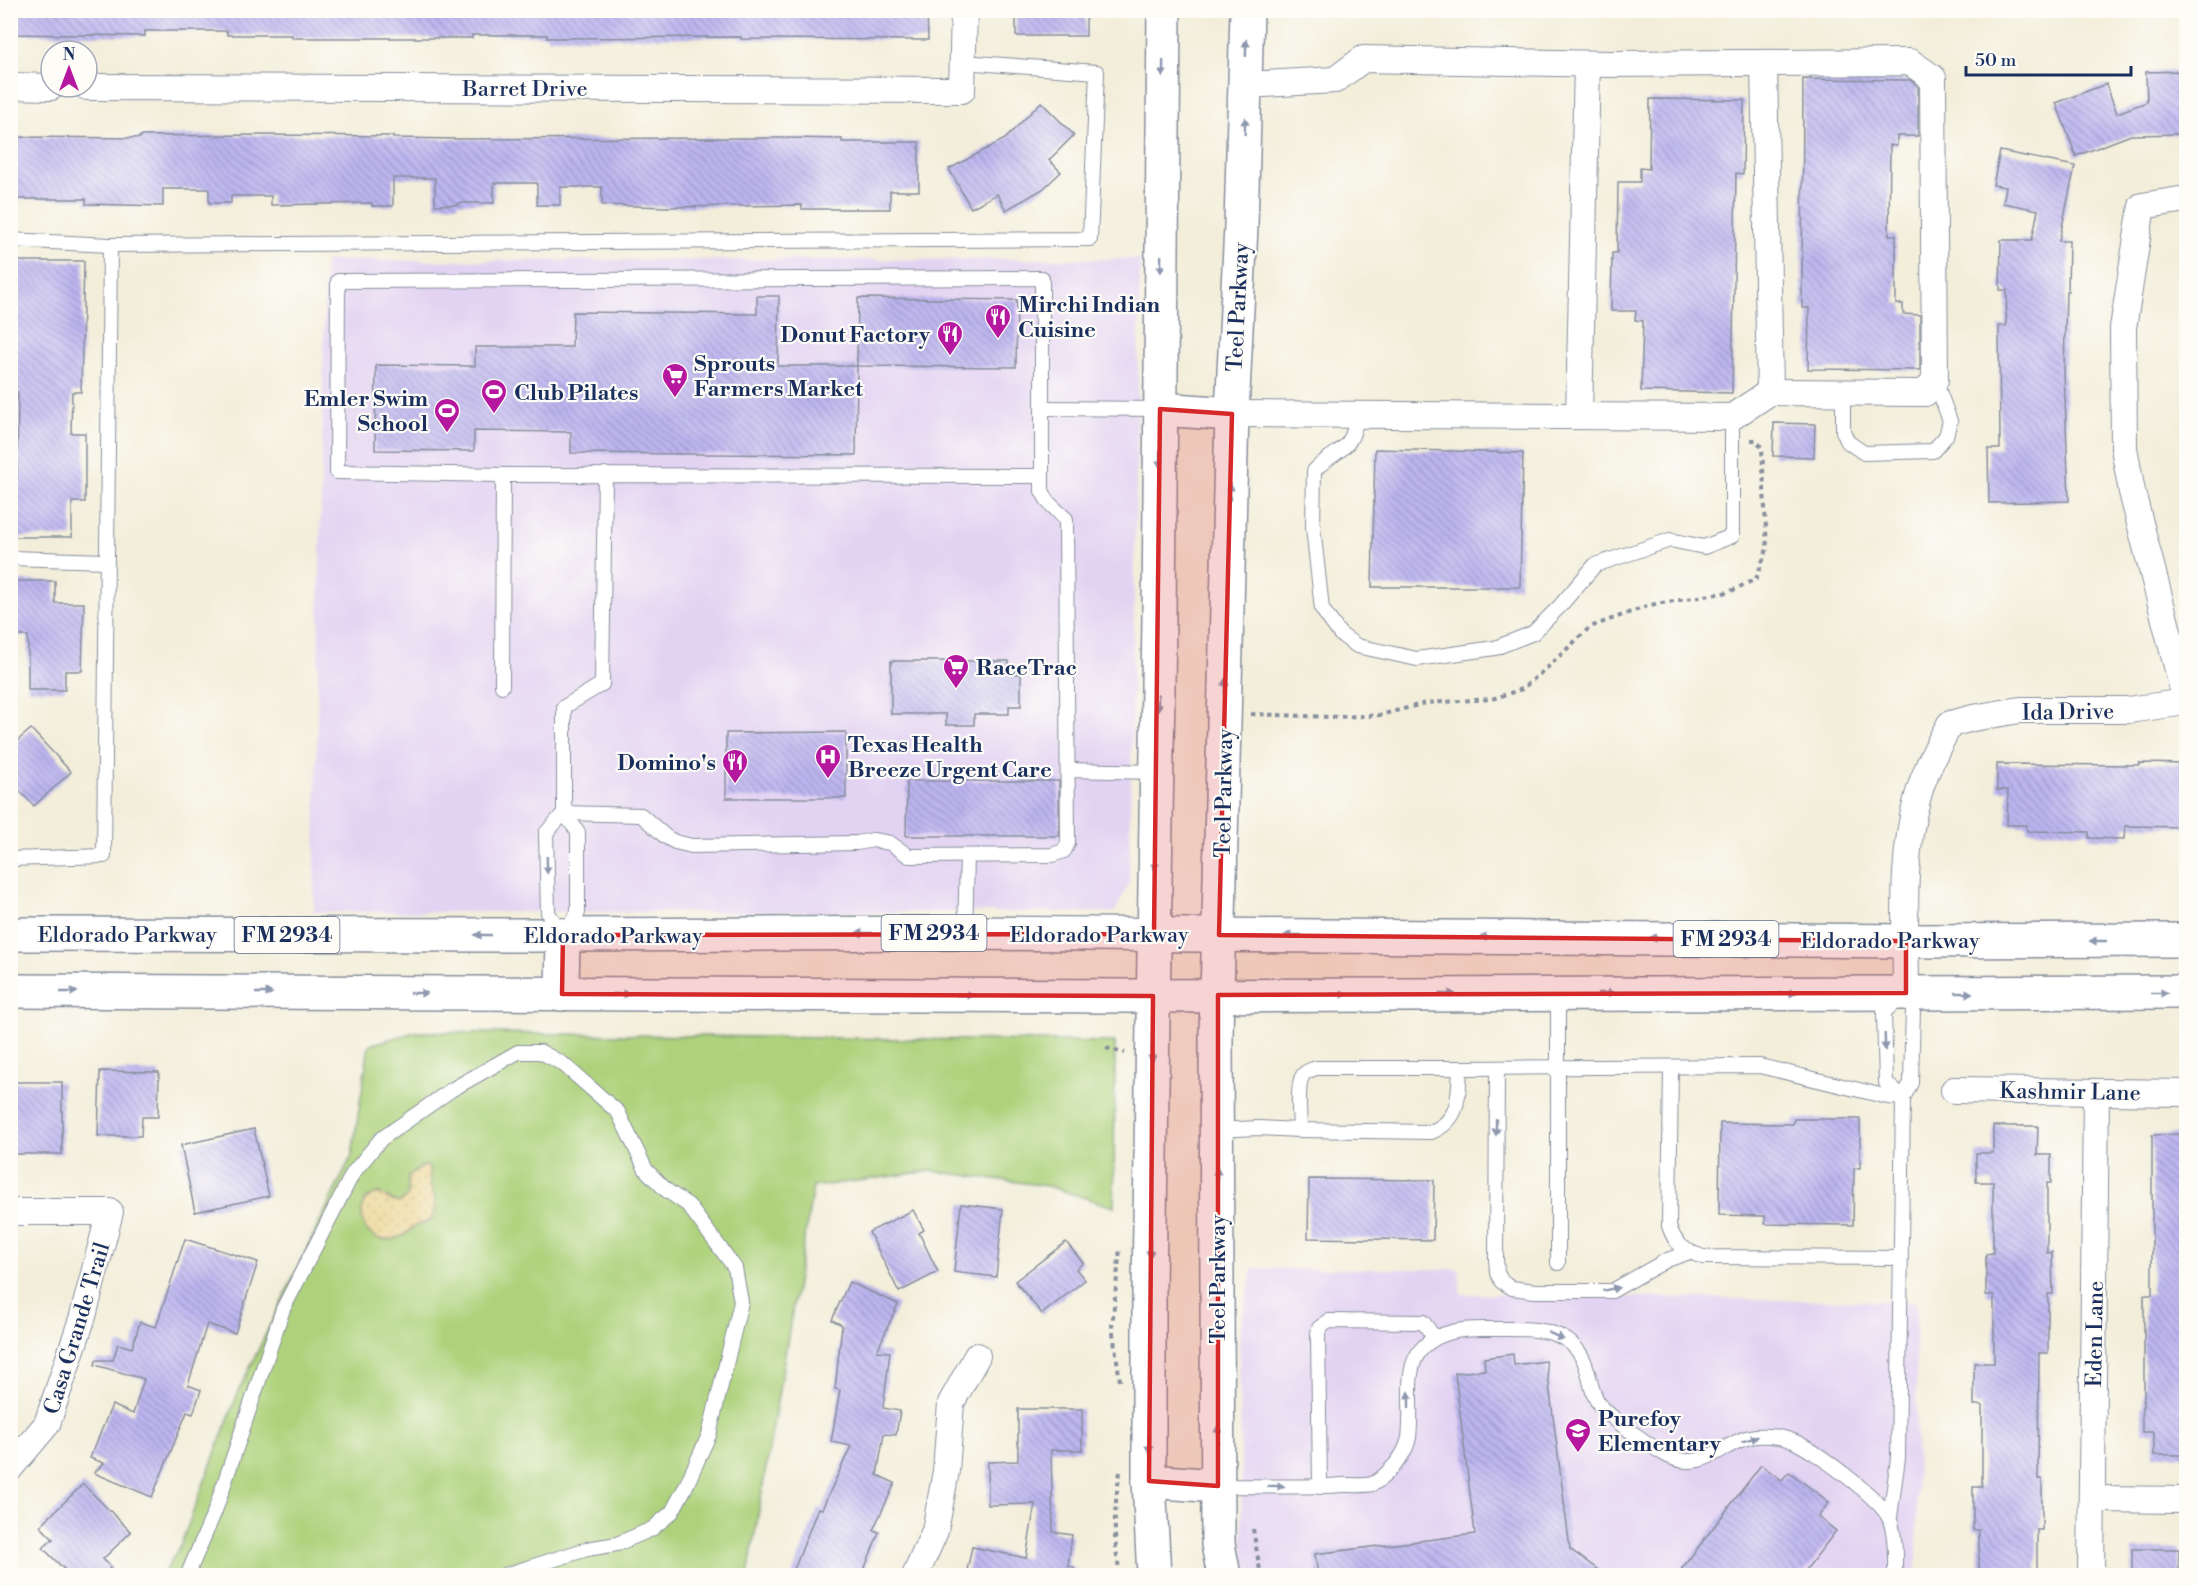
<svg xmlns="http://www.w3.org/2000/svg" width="2197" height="1586" font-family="'Libre Bodoni',serif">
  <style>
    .built { fill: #e3d3f2 }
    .grass { fill: #aed27b; stroke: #64806c; stroke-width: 1.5 }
    .sand { fill: url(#sand-dots); stroke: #84847e; stroke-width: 1.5 }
    .building { fill: url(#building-back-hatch) }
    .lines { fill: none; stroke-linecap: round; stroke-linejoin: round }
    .lane-casing { stroke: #878e9c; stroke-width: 16 }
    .street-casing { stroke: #878e9c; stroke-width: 28 }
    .secondary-casing { stroke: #878e9c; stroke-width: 36 }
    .primary-casing { stroke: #878e9c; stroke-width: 36 }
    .path { stroke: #878e9c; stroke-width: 4; stroke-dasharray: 4.5 4.5; stroke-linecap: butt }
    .lane { stroke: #fff; stroke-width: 14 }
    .street { stroke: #fff; stroke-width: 26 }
    .secondary { stroke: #fff; stroke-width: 33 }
    .primary { stroke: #fff; stroke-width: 33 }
    .oneway { fill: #8d97ae }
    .marked { fill: #d62828; fill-opacity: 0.2; stroke: #d62828; stroke-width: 4.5; stroke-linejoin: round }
    .labels { text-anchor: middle; stroke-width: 4.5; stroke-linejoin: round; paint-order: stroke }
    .shield { fill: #fdfcf7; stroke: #5f6c8c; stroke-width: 1.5 }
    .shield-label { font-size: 21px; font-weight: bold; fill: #1b2f5e }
    .street-label { font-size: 22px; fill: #1b2f5e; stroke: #fdfcf7 }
    .poi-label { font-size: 22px; font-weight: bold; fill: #1b2f5e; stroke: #fdfcf7; text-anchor: start }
  </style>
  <defs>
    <pattern id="sand-dots" width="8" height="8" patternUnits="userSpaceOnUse" patternTransform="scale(1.5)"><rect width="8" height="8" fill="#eeda9e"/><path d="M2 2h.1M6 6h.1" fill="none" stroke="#ccbb8a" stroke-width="1.8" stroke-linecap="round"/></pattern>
    <pattern id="building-back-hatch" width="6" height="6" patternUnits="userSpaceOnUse" patternTransform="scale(1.5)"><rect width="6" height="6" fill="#beb6f0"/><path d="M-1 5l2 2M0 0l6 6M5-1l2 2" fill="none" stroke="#9a94c6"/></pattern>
  </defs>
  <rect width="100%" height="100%" fill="#fdfcf7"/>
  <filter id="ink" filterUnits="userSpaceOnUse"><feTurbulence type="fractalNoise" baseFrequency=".0167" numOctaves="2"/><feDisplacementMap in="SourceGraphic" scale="12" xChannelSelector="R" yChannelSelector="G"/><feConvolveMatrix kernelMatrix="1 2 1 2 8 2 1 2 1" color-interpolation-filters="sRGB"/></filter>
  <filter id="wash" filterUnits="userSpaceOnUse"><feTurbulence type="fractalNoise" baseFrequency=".008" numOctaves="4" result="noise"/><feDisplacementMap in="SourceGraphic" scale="24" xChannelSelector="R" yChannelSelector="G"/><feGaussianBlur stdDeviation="1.35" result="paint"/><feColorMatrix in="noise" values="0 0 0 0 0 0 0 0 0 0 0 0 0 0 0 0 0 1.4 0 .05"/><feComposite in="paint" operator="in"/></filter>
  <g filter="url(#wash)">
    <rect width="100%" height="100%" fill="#f3eeda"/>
    <g class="built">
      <path d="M1140,259L1129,882L1115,912H314L325,261Z"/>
      <path d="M1252,1269H1459L1461,1294L1916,1302L1917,1575L1243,1576L1239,1338Z"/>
    </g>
    <path class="grass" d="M415,1032L1115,1042L1114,1207L1048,1186L931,1171L813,1187L748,1575L162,1576L181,1544L239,1390L352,1155L369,1045Z"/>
    <path class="sand" d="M425,1165L429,1168L430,1185L435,1198V1211L432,1219C427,1223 421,1223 415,1226C411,1229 408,1233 404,1235C361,1256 349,1199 376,1194C385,1192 389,1204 401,1202L408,1195V1176Z"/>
    <g id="blocks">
      <g class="building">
        <path d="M10,10H927L928,40L741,39V37L547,38V35H472V38H292V35H227V31H145V36L10,34Z"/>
        <rect x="1016" y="10" width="70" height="26"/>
        <path d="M2185,71L2187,134L2131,135L2076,156L2056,103L2106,84L2117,113L2147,102L2146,72Z"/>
        <path d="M1803,79L1910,80L1918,86V136H1897V146L1890,145L1889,235H1896V304H1903V314L1920,315V370L1808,369L1809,308H1802Z"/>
        <path d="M1650,99L1744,100L1743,174L1736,173L1732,393L1641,391L1643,321L1635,320L1636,311H1611L1612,253H1617L1618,182H1640V168L1649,169Z"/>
        <path d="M1041,102L1074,135L1049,160L1061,172L1043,189L1006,210L997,194L971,208L949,169L1005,139Z"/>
        <path d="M260,135L393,136V138L458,139L789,138L842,139V142H919V191H890V209H802V205L668,207L602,205V187H560V205H537V183H494V203H458V205H435V178H393V206H372V203L271,205V196H231V203H209V189H163V206L86,204V199H11V137L140,138V136Z"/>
        <path d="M2000,151L2075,166L2059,241H2069L2068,291H2066L2064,373L2069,501L1989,503L1988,449H2000L1999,326H2006L2007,290H2000L2001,240H2032L2038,210L2003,203L2006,187L1993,185Z"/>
        <path d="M15,261H84L81,392H72L71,433H85V502H72V537H13V478H17L18,392H14Z"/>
        <path d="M757,296H779L778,366H857L856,455L571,453V432L474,431V451L375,450L376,365L475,366V347H572L573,312L757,314Z"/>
        <path d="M858,298L1017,300L1016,367L857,366Z"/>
        <path d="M1774,423L1815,424L1814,457L1773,456Z"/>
        <path d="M1375,449L1523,453L1520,587H1372Z"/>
        <path d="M12,581H55V603H84L82,671H65V690H28V636H12Z"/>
        <path d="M891,661H1009V674H1021V706H1009V714H974V725H946V714H891Z"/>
        <path d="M31,729L71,772L34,806L10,781V747Z"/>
        <path d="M846,732V798H726V733Z"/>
        <path d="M2139,763L2187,764V827L2125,826L2124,839L2089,838V832L2027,831V825H2007L2008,790H1997V764L2139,765Z"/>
        <path d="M907,781H1059V836H906Z"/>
        <path d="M100,1071L159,1072L158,1117H142L141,1136H98Z"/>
        <rect x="10" y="1082" width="52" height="72"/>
        <path d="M1794,1119H1860V1168H1854L1853,1225L1765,1224V1216L1719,1215L1720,1123L1793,1124Z"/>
        <path d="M1993,1126H2038L2037,1155H2051V1183H2047V1253L2052,1252L2053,1294H2048V1353H2039L2038,1479H2042V1530H2037V1575H1979V1530H1973V1487H1982V1405H1974V1363H1994V1295H1986V1254L1993,1253V1182H1976V1153H1993Z"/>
        <path d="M254,1129L269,1196L195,1212L181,1145Z"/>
        <path d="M2187,1134V1455H2154V1432H2142V1406H2144V1295H2152V1135Z"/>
        <path d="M1309,1179L1434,1180L1433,1240L1308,1238Z"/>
        <path d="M961,1204L1003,1209L996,1277L954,1272Z"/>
        <path d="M913,1210L924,1230L919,1233L938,1272L899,1292L869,1232Z"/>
        <path d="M185,1239L258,1262L235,1333L207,1324L188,1385L201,1390L193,1414L187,1412L152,1497L94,1473L104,1463L90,1458L112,1405L133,1414L144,1379L95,1365L96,1360H113L118,1344L132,1348L140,1322L156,1327Z"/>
        <path d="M1066,1242L1083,1263L1076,1269L1085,1280L1042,1314L1015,1281Z"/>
        <path d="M849,1282L898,1304L877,1351L890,1352L883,1408L900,1411L896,1435L884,1434L877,1475L895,1483L873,1530L879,1532L862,1575H792L818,1508L822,1509L851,1446L831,1442L840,1390L835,1389L842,1325L832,1320Z"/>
        <path d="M1513,1354L1514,1365L1546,1361L1570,1549L1605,1575H1318L1315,1554L1475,1534L1455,1373L1485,1370L1484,1358Z"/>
        <path d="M1018,1409H1082V1450H1051L1053,1532L1072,1535L1068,1566L1074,1567L1073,1575H966L972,1547L1026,1558L1035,1504L988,1505V1462L1018,1461Z"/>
        <path d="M1761,1465L1782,1480L1789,1472L1829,1502L1818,1517L1836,1531L1802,1575H1677Z"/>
        <path d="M83,1484L131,1532L103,1559L111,1567L103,1575H70L43,1548L53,1539L40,1526Z"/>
        <rect x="2132" y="1549" width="47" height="26"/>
      </g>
    </g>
  </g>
  <g filter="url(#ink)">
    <use href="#blocks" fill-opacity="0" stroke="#878e9c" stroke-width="1.5"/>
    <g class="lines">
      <defs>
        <g id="lane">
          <path d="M10,240L110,245L1090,239L1097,72L963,62"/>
          <path d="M1843,392V431L1848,442L1864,453L1933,451L1946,436L1950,421L1935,380"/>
          <path d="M1043,408L1160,409"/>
          <path d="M1357,415C1352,455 1336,447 1314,471L1313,527L1322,609L1340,634L1357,646L1417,659L1495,648L1533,633L1560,606L1595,565L1670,540L1704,547L1732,536V417"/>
          <path d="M10,558L107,561"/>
          <path d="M502,686L503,475"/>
          <path d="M1068,770L1156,772"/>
          <path d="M564,813L641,815L666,837L675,842L692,846L857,843L873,840L890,843L909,856L1052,855L1064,851L1068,843L1066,519L1049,503L1042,491V278L338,281L337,472L503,475L1042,476"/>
          <path d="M564,813L546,833L548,913L563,935L578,913V832L564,813V707L602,684L605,474"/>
          <path d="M10,859L104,856L110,245"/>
          <path d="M965,933L967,856"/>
          <path d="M1558,993V1263"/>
          <path d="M1671,1067L1669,1226C1675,1245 1685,1251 1703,1257L1900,1258"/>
          <path d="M1497,1068L1496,1259L1497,1273L1502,1282L1512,1288L1535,1291H1612L1667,1260L1690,1252"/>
          <path d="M1216,1130L1259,1128L1300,1130L1431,1132C1461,1120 1458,1096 1460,1068L1760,1066L1888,1097L1903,1098"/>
          <path d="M1300,1130C1300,1118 1296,1085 1303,1075C1306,1071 1311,1070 1316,1068H1460"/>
          <path d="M1218,1486C1260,1486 1302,1488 1344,1485C1353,1485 1365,1486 1372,1484C1378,1482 1384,1476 1388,1472C1397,1464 1407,1450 1409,1437C1415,1394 1394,1347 1452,1332C1465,1328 1480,1329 1494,1329C1526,1329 1564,1325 1582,1357C1591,1372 1589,1392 1600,1405C1614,1421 1650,1446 1668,1456C1705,1474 1725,1439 1756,1436C1768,1435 1781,1436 1793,1441C1813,1449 1883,1500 1890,1520C1896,1537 1895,1557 1895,1576"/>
          <path d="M1320,1487L1318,1334L1319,1328L1329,1321L1423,1322L1434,1337"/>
          <path d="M1890,1517L1898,1458L1903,1098L1911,1083L1913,1009L1906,993L1884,1012L1886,1083L1903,1098"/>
          <path d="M187,1576L215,1511L283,1309L353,1173L381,1139L451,1090L518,1052H541L563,1064L618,1112L646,1170L666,1190L688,1205L735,1268L741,1302L709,1435L685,1488L672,1512L652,1529L617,1544L587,1549L502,1576"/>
        </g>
        <g id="street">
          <path d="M1764,63L1770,392"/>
          <path d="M10,86L51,87"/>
          <path d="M87,87L962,90L964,10"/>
          <path d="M2186,199L2142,206L2123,328L2124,448L2132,492L2186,701"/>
          <path d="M1232,414L1732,417L1770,392L1925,393L1935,380L1933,78L1910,62L1608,64L1363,59L1335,80L1246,85"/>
          <path d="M1579,416L1587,64"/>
          <path d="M1906,993C1906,928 1900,859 1918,796C1925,770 1937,747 1950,724L1973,718L2020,710H2128L2186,702"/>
          <path d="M1954,1090L2186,1093"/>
          <path d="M10,1212H110L83,1316L47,1424L10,1468"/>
          <path d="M2092,1499L2186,1500"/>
          <path d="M915,1576L935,1531L946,1471L951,1403L977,1356"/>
          <path d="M2091,1576L2096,1092"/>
        </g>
        <g id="secondary">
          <path d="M1160,409L1232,414"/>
          <path d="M1149,1481L1218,1486"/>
          <path d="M1154,1576L1149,1481V1289L1159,618L1164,10"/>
          <path d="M1224,1576L1218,1544L1216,1034L1232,414L1241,226L1247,10"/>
        </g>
        <g id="primary">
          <path d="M10,934L563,935L965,933L1906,941L2186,940"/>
          <path d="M10,991L1127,996L2186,992"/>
          <path d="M562,994L563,935"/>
        </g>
      </defs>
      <use href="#lane" class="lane-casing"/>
      <use href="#street" class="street-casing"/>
      <use href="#secondary" class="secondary-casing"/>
      <use href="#primary" class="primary-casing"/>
      <g class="path">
        <path d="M1251,714L1331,717L1364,716L1380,715L1426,703L1492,699L1522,689L1548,667L1590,627L1650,605L1729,592L1756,579L1767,549L1762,448L1756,440H1748"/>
        <path d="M1106,1048L1125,1053"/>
        <path d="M1120,1381L1112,1326L1120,1248"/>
        <path d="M1120,1472C1114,1506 1112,1542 1121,1576"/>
        <path d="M1253,1529L1261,1576"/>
      </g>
      <use href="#lane" class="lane"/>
      <use href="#street" class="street"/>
      <use href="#secondary" class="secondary"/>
      <use href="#primary" class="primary"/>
    </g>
    <defs><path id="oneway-solid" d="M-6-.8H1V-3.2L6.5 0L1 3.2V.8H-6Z" transform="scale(1.5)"/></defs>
    <g class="oneway">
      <use href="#oneway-solid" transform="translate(1246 48) rotate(-89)"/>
      <use href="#oneway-solid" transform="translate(1163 69) rotate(91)"/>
      <use href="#oneway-solid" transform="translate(1245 126) rotate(-88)"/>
      <use href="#oneway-solid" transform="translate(1161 264) rotate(91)"/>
      <use href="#oneway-solid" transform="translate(1160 459) rotate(90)"/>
      <use href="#oneway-solid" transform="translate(1230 492) rotate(-89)"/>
      <use href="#oneway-solid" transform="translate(1225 687) rotate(-89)"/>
      <use href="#oneway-solid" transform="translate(1158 703) rotate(91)"/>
      <use href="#oneway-solid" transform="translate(1155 862) rotate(91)"/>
      <use href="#oneway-solid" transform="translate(547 865) rotate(89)"/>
      <use href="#oneway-solid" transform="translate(864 933) rotate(180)"/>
      <use href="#oneway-solid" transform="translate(483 935) rotate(-180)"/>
      <use href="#oneway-solid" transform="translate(1293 935) rotate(-180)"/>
      <use href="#oneway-solid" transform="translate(1488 937) rotate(-180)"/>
      <use href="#oneway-solid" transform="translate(1658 938) rotate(-179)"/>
      <use href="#oneway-solid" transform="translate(2098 941) rotate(180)"/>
      <use href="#oneway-solid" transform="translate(69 992)"/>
      <use href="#oneway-solid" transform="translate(264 993)"/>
      <use href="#oneway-solid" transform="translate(419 993)"/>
      <use href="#oneway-solid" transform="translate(1606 993)"/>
      <use href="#oneway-solid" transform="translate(1788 993)"/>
      <use href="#oneway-solid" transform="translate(1964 993)"/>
      <use href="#oneway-solid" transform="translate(2159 993)"/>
      <use href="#oneway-solid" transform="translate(621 994)"/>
      <use href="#oneway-solid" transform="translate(1339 994)"/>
      <use href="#oneway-solid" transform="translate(1447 994)"/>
      <use href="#oneway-solid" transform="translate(965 995)"/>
      <use href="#oneway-solid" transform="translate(1885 1042) rotate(88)"/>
      <use href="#oneway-solid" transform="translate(1152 1054) rotate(91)"/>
      <use href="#oneway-solid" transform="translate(1496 1127) rotate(90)"/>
      <use href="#oneway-solid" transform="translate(1217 1176) rotate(-90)"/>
      <use href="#oneway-solid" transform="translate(1150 1249) rotate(91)"/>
      <use href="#oneway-solid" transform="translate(1611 1289) rotate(-12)"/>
      <use href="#oneway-solid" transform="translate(1556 1336) rotate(25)"/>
      <use href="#oneway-solid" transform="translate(1409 1400) rotate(-90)"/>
      <use href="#oneway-solid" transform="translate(1218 1434) rotate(-90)"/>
      <use href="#oneway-solid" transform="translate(1750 1439) rotate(-17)"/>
      <use href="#oneway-solid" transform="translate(1149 1444) rotate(90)"/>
      <use href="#oneway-solid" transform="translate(1276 1486) rotate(1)"/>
    </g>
  </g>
  <path class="marked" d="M1160,409L1232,414L1219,935L1906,941V993L1218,995V1486L1149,1481L1153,996L562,994L563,935L1154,934Z"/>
  <defs>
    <symbol id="restaurant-pin" viewBox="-11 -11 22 30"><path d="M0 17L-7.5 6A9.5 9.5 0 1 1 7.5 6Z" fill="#b5179e" stroke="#fdfcf7"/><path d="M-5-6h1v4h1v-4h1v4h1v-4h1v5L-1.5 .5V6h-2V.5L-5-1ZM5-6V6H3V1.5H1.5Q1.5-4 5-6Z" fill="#fff"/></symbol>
    <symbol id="supermarket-pin" viewBox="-11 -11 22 30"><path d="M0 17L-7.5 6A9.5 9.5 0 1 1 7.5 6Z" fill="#b5179e" stroke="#fdfcf7"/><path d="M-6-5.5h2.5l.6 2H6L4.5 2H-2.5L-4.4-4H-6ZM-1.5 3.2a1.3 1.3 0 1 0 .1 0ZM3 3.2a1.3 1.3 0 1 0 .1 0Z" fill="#fff"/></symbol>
    <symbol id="stadium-pin" viewBox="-11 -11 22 30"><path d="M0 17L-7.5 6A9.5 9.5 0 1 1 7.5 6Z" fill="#b5179e" stroke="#fdfcf7"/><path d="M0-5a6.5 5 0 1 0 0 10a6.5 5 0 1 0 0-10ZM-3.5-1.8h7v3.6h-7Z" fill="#fff"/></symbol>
    <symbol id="hospital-pin" viewBox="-11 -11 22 30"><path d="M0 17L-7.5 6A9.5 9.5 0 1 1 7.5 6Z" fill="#b5179e" stroke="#fdfcf7"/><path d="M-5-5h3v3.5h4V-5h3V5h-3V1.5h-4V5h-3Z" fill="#fff"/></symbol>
    <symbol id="school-pin" viewBox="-11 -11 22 30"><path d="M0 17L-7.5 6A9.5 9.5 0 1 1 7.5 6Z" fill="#b5179e" stroke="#fdfcf7"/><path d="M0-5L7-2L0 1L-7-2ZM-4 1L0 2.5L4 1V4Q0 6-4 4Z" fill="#fff"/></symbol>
  </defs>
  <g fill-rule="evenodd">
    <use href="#restaurant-pin" x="983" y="302" width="30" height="40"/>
    <use href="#restaurant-pin" x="935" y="319" width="30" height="40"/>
    <use href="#supermarket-pin" x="660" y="361" width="30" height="40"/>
    <use href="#stadium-pin" x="479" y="377" width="30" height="40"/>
    <use href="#stadium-pin" x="432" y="396" width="30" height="40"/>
    <use href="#supermarket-pin" x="941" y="652" width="30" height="40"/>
    <use href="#hospital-pin" x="813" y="742" width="30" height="40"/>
    <use href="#restaurant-pin" x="720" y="747" width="30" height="40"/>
    <use href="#school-pin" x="1563" y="1416" width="30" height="40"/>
  </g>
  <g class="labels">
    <g class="shield">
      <rect x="881.5" y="915" width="105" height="36" rx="4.5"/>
      <rect x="234.5" y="917" width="105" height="36" rx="4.5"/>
      <rect x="1673.5" y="921" width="105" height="36" rx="4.5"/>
    </g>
    <g class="shield-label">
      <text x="934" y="940">FM 2934</text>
      <text x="287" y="942">FM 2934</text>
      <text x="1726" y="946">FM 2934</text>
    </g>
    <g class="street-label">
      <text x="525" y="96">Barret Drive</text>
      <text transform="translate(1237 307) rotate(-87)" y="8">Teel Parkway</text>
      <text transform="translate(2068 711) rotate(-1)" y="8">Ida Drive</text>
      <text transform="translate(1223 793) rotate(-89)" y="8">Teel Parkway</text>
      <text x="127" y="942">Eldorado Parkway</text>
      <text x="1099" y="942">Eldorado Parkway</text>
      <text x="613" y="943">Eldorado Parkway</text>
      <text x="1890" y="948">Eldorado Parkway</text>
      <text transform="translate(2070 1091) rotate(1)" y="8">Kashmir Lane</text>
      <text transform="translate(1217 1279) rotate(-90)" y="8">Teel Parkway</text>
      <text transform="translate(76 1328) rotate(-73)" y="8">Casa Grande Trail</text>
      <text transform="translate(2094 1334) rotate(-89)" y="8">Eden Lane</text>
    </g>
    <g class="poi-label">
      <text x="1018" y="312">Mirchi Indian<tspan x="1018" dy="25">Cuisine</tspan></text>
      <text x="930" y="342" text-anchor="end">Donut Factory</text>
      <text x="694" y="371">Sprouts<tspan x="694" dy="25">Farmers Market</tspan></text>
      <text x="514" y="400">Club Pilates</text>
      <text x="428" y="406" text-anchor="end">Emler Swim<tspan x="428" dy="25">School</tspan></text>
      <text x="976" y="675">RaceTrac</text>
      <text x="848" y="752">Texas Health<tspan x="848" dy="25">Breeze Urgent Care</tspan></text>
      <text x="716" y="770" text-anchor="end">Domino's</text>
      <text x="1598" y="1426">Purefoy<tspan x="1598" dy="25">Elementary</tspan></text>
    </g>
  </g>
  <rect width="2197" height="1586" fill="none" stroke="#fdfcf7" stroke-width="36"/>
  <g transform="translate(69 69)"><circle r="28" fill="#fdfcf7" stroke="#a3aaba" stroke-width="1.5"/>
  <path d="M0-4.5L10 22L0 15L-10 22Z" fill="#b5179e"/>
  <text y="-9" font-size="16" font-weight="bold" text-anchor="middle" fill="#1b2f5e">N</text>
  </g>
  <path d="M1966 66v9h165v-9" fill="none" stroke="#1b2f5e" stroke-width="3"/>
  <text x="1975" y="66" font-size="18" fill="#1b2f5e" stroke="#fdfcf7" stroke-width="4.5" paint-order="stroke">50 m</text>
</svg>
